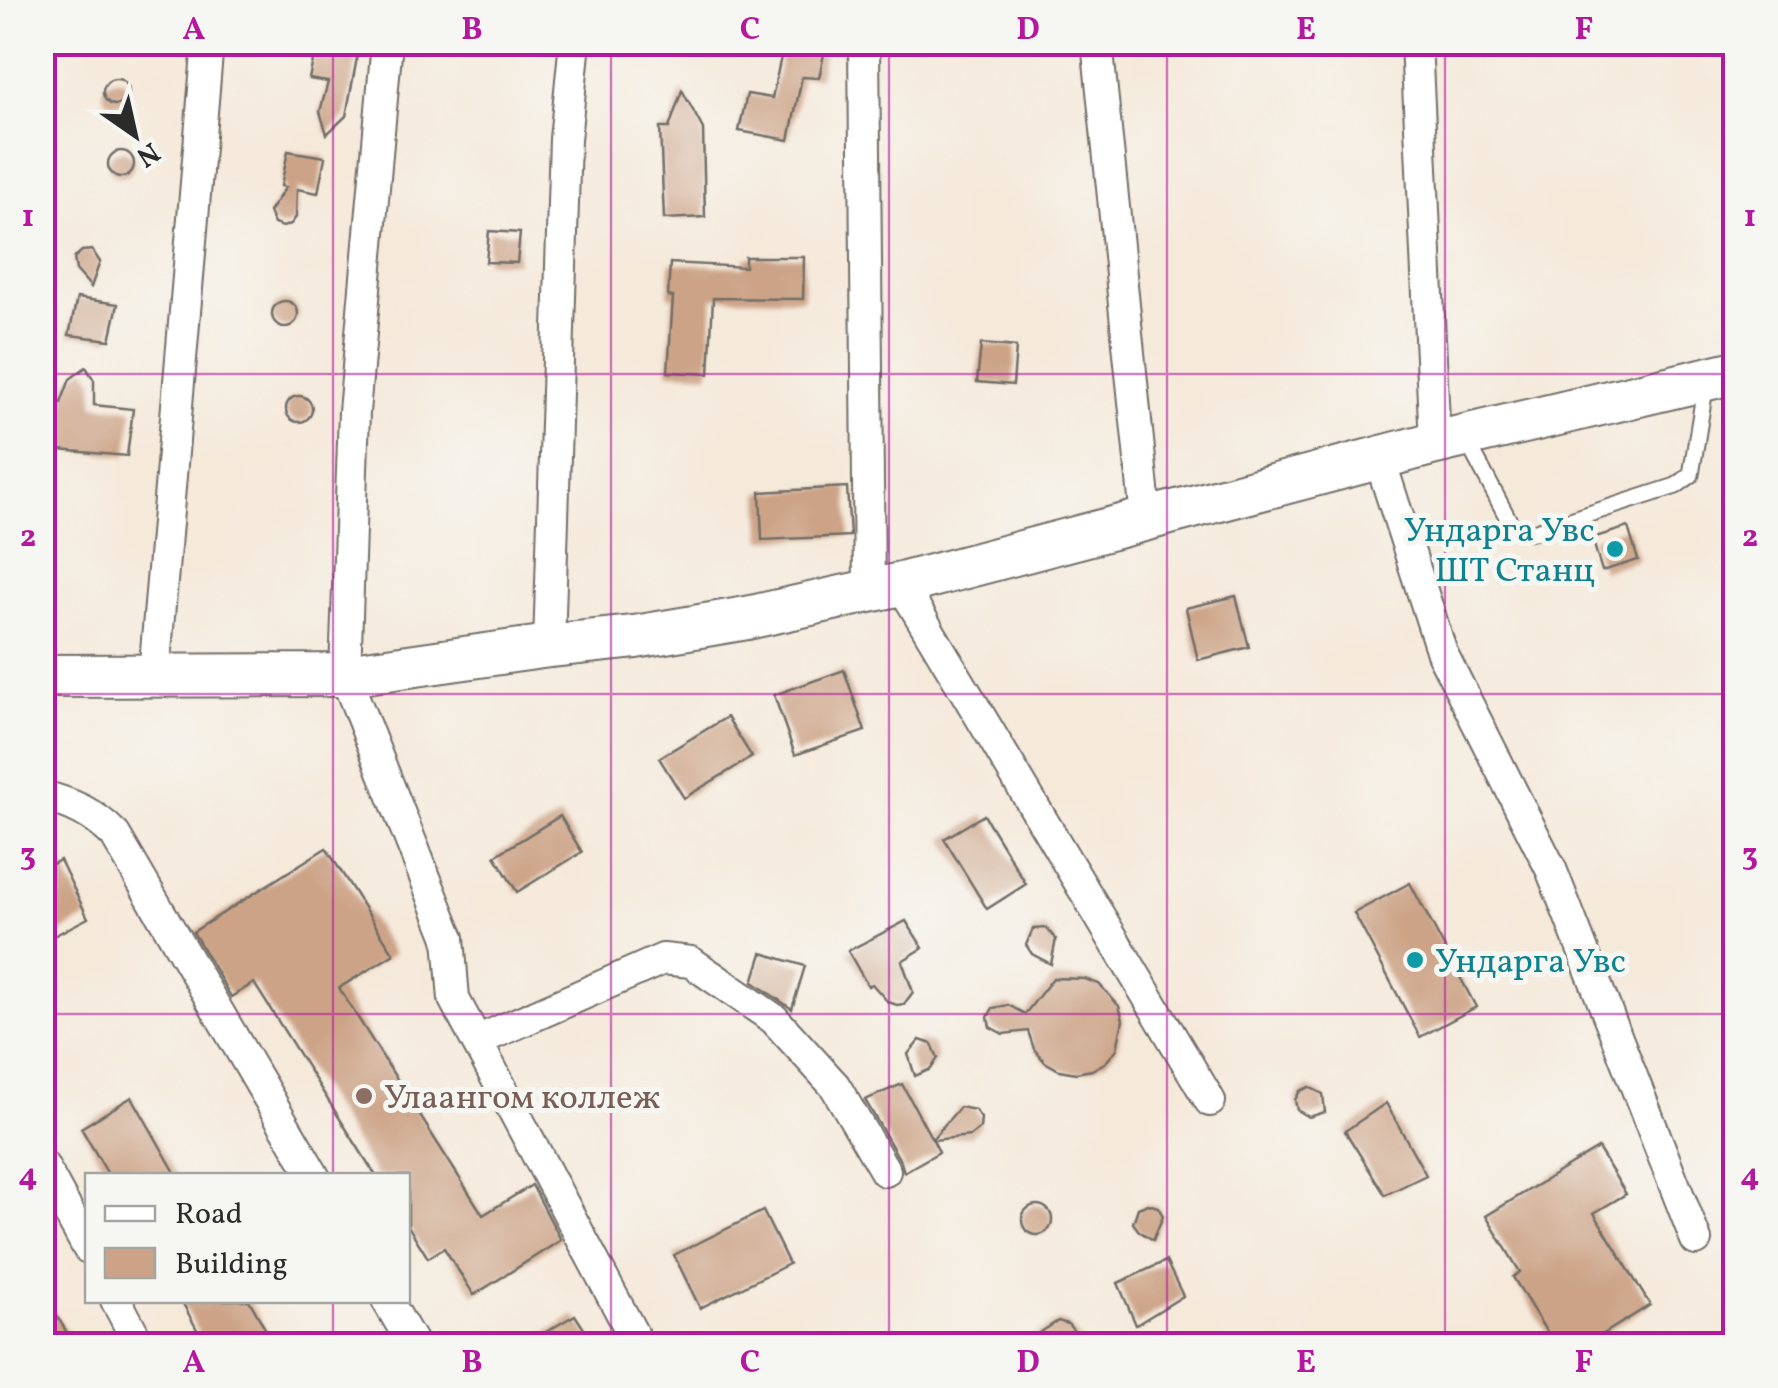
<svg xmlns="http://www.w3.org/2000/svg" width="1778" height="1388" font-family="Vollkorn,serif">
  <style>
    .building { fill: #cca386 }
    .lines { fill: none; stroke-linecap: round; stroke-linejoin: round }
    .lane-casing { stroke: #726e68; stroke-width: 19 }
    .street-casing { stroke: #726e68; stroke-width: 34 }
    .secondary-casing { stroke: #726e68; stroke-width: 46 }
    .lane { stroke: #fff; stroke-width: 15 }
    .street { stroke: #fff; stroke-width: 30 }
    .secondary { stroke: #fff; stroke-width: 42 }
    .grid { fill: none; stroke: #b5179e; stroke-width: 2.5; stroke-opacity: 0.55 }
    .culture-dot { fill: #0f9aa8; stroke: #f6f6f2; stroke-width: 4 }
    .education-dot { fill: #8d6e63; stroke: #f6f6f2; stroke-width: 4 }
    .labels { text-anchor: middle; stroke-width: 10; stroke-linejoin: round; paint-order: stroke }
    .culture-label { font-size: 35px; fill: #0d838f; stroke: #f6f6f2; text-anchor: end }
    .education-label { font-size: 35px; fill: #785e54; stroke: #f6f6f2; text-anchor: start }
    .neatline { fill: none; stroke: #b5179e; stroke-width: 4 }
    .grid-label { font-size: 32px; text-anchor: middle; font-weight: bold; fill: #b5179e }
  </style>
  <rect width="100%" height="100%" fill="#f6f6f2"/>
  <filter id="ink" filterUnits="userSpaceOnUse"><feTurbulence type="fractalNoise" baseFrequency=".01" numOctaves="2"/><feDisplacementMap in="SourceGraphic" scale="20" xChannelSelector="R" yChannelSelector="G"/><feConvolveMatrix kernelMatrix="1 2 1 2 8 2 1 2 1" color-interpolation-filters="sRGB"/></filter>
  <filter id="wash" filterUnits="userSpaceOnUse"><feTurbulence type="fractalNoise" baseFrequency=".0048" numOctaves="4" result="noise"/><feDisplacementMap in="SourceGraphic" scale="40" xChannelSelector="R" yChannelSelector="G"/><feGaussianBlur stdDeviation="2.25" result="paint"/><feColorMatrix in="noise" values="0 0 0 0 0 0 0 0 0 0 0 0 0 0 0 0 0 1.4 0 .05"/><feComposite in="paint" operator="in"/></filter>
  <g filter="url(#wash)">
    <rect width="100%" height="100%" fill="#f5e9da"/>
    <g id="blocks">
      <g class="building">
        <path d="M317,42H360L346,116L327,134L320,112L328,82L309,79Z"/>
        <path d="M784,43L825,49L819,78L802,77L789,140L739,131L747,94L772,98Z"/>
        <circle cx="116" cy="92" r="13"/>
        <path d="M682,90L703,129L705,217L664,219L660,128H669Z"/>
        <circle cx="121" cy="164" r="13"/>
        <path d="M288,151L325,157L318,193L297,189L296,217L291,224L283,227L274,224L269,212L286,187L281,186Z"/>
        <path d="M489,231L520,233L517,263L486,262Z"/>
        <path d="M92,250L100,262L91,287L76,270L74,258L82,251Z"/>
        <path d="M745,257H804L803,299L713,298L709,374L668,372L673,297L668,296L670,263L745,267Z"/>
        <path d="M77,298L118,304L110,340L69,335Z"/>
        <circle cx="285" cy="314" r="13"/>
        <path d="M981,344L1016,347L1013,385L977,382Z"/>
        <path d="M86,367L94,380V405L133,409L127,456L48,449L52,402L61,403L70,379Z"/>
        <circle cx="299" cy="409" r="13"/>
        <path d="M847,487L850,536L762,540L760,492Z"/>
        <path d="M1628,527L1638,560L1602,571L1592,538Z"/>
        <path d="M1236,596L1249,647L1198,660L1186,608Z"/>
        <path d="M844,670L865,731L795,755L774,695Z"/>
        <path d="M727,717L752,757L684,798L659,758Z"/>
        <path d="M984,815L1026,884L987,909L944,839Z"/>
        <path d="M560,816L582,852L517,892L495,856Z"/>
        <path d="M326,848L394,954L339,988L483,1215L532,1185L561,1240L474,1295L444,1248L428,1258L408,1226V1176H376L254,983L231,997L193,932Z"/>
        <path d="M60,860L88,918L42,942V870Z"/>
        <path d="M1410,883L1476,1007L1420,1037L1354,913Z"/>
        <path d="M906,921L923,948L902,961L913,992L904,1004L897,1005L888,1002L872,984L868,986L848,951Z"/>
        <path d="M1046,928L1056,939L1051,964L1032,954L1026,945L1033,929Z"/>
        <path d="M762,953L805,966L792,1009L753,982Z"/>
        <path d="M1053,978L1085,979L1099,984L1119,1006L1123,1020L1117,1049L1106,1062L1092,1070L1076,1073L1059,1070L1045,1062L1034,1049L1028,1031L1003,1034L990,1027L988,1017L993,1008L1008,1005L1025,1014Z"/>
        <path d="M920,1040L932,1044L938,1058L931,1069L915,1076L908,1054Z"/>
        <path d="M902,1084L932,1139L960,1107L975,1110L981,1118L980,1128L970,1136L933,1140L939,1152L904,1172L901,1162L865,1100Z"/>
        <path d="M1309,1087L1323,1094L1325,1112L1309,1117L1297,1110L1295,1100L1300,1091Z"/>
        <path d="M132,1097L177,1176H109L81,1128Z"/>
        <path d="M1386,1103L1426,1175L1385,1195L1345,1131Z"/>
        <path d="M1598,1148L1626,1194L1594,1213L1650,1305L1584,1346H1555L1513,1277L1520,1272L1486,1216Z"/>
        <path d="M1148,1204L1158,1207L1163,1216L1153,1240L1139,1231L1133,1223L1138,1208Z"/>
        <circle cx="1037" cy="1220" r="15"/>
        <path d="M763,1211L789,1264L700,1308L674,1255Z"/>
        <path d="M1166,1261L1183,1296L1136,1325L1118,1283Z"/>
        <path d="M42,1291L75,1346H42Z"/>
        <path d="M181,1300H249L275,1346H206Z"/>
        <path d="M575,1315L595,1346H522Z"/>
        <path d="M1058,1321L1068,1324L1086,1346H1019Z"/>
      </g>
    </g>
  </g>
  <g filter="url(#ink)">
    <use href="#blocks" fill-opacity="0" stroke="#726e68" stroke-width="2.5"/>
    <g class="lines">
      <defs>
        <path id="lane" d="M1467,441L1513,528L1533,532L1676,486L1691,475L1706,382"/>
        <g id="street">
          <path d="M387,42L354,412L345,675L449,938L454,999L639,1346"/>
          <path d="M864,42L869,591"/>
          <path d="M1097,42L1146,518"/>
          <path d="M1416,42L1435,443"/>
          <path d="M1379,457L1442,653L1551,869L1696,1240"/>
          <path d="M901,584L1210,1101"/>
          <path d="M549,646L565,139L575,42"/>
          <path d="M154,675L208,42"/>
          <path d="M42,796C72,803 93,813 115,835L314,1176"/>
          <path d="M479,1040L663,959L691,962L774,1019L835,1086L885,1171"/>
          <path d="M42,1164L88,1248"/>
          <path d="M116,1300L140,1346"/>
          <path d="M387,1300L414,1346"/>
        </g>
        <path id="secondary" d="M42,676L345,675L549,646L635,637L747,618L901,584L1435,443L1736,372"/>
      </defs>
      <use href="#lane" class="lane-casing"/>
      <use href="#street" class="street-casing"/>
      <use href="#secondary" class="secondary-casing"/>
      <use href="#lane" class="lane"/>
      <use href="#street" class="street"/>
      <use href="#secondary" class="secondary"/>
    </g>
  </g>
  <path class="grid" d="M333,42V1176M611,42V1346M889,42V1346M1167,42V1346M1445,42V1346M42,374H1736M42,694H1736M42,1014H1736M333,1300V1346"/>
  <g class="culture-dot">
    <circle cx="1615" cy="549" r="10"/>
    <circle cx="1415" cy="960" r="10"/>
  </g>
  <circle class="education-dot" cx="364" cy="1096" r="10"/>
  <g class="labels">
    <g class="culture-label">
      <text x="1595" y="541">Ундарга Увс<tspan x="1595" dy="40">ШТ Станц</tspan></text>
      <text x="1435" y="972" text-anchor="start">Ундарга Увс</text>
    </g>
    <g class="education-label">
      <text x="384" y="1108">Улаангом коллеж</text>
    </g>
  </g>
  <rect width="1778" height="1388" fill="none" stroke="#f6f6f2" stroke-width="110"/>
  <rect x="85" y="1173" width="325" height="130" fill="#f6f6f2" stroke="#a5a5a2" stroke-width="2.5"/>
  <rect x="105" y="1206" width="50" height="15" fill="#ffffff" stroke="#a5a5a2" stroke-width="2.5"/>
  <text x="175" y="1223" font-size="30" fill="#2b2b2b">Road</text>
  <rect x="105" y="1248" width="50" height="30" fill="#cca386" stroke="#a5a5a2" stroke-width="2.5"/>
  <text x="175" y="1273" font-size="30" fill="#2b2b2b">Building</text>
  <g transform="translate(135 135) rotate(146)" stroke="#f6f6f2" stroke-width="8" paint-order="stroke">
  <path d="M0-8L18 38L0 25L-18 38Z" fill="#2b2b2b"/>
  <text y="-15" font-size="28" font-weight="bold" text-anchor="middle" fill="#2b2b2b">N</text>
  </g>
  <rect x="55" y="55" width="1668" height="1278" class="neatline"/>
  <g class="grid-label">
    <text x="194" y="39">A</text>
    <text x="472" y="39">B</text>
    <text x="750" y="39">C</text>
    <text x="1028" y="39">D</text>
    <text x="1306" y="39">E</text>
    <text x="1584" y="39">F</text>
    <text x="28" y="226">1</text>
    <text x="1750" y="226">1</text>
    <text x="28" y="546">2</text>
    <text x="1750" y="546">2</text>
    <text x="28" y="865">3</text>
    <text x="1750" y="865">3</text>
    <text x="28" y="1185">4</text>
    <text x="1750" y="1185">4</text>
    <text x="194" y="1372">A</text>
    <text x="472" y="1372">B</text>
    <text x="750" y="1372">C</text>
    <text x="1028" y="1372">D</text>
    <text x="1306" y="1372">E</text>
    <text x="1584" y="1372">F</text>
  </g>
</svg>
